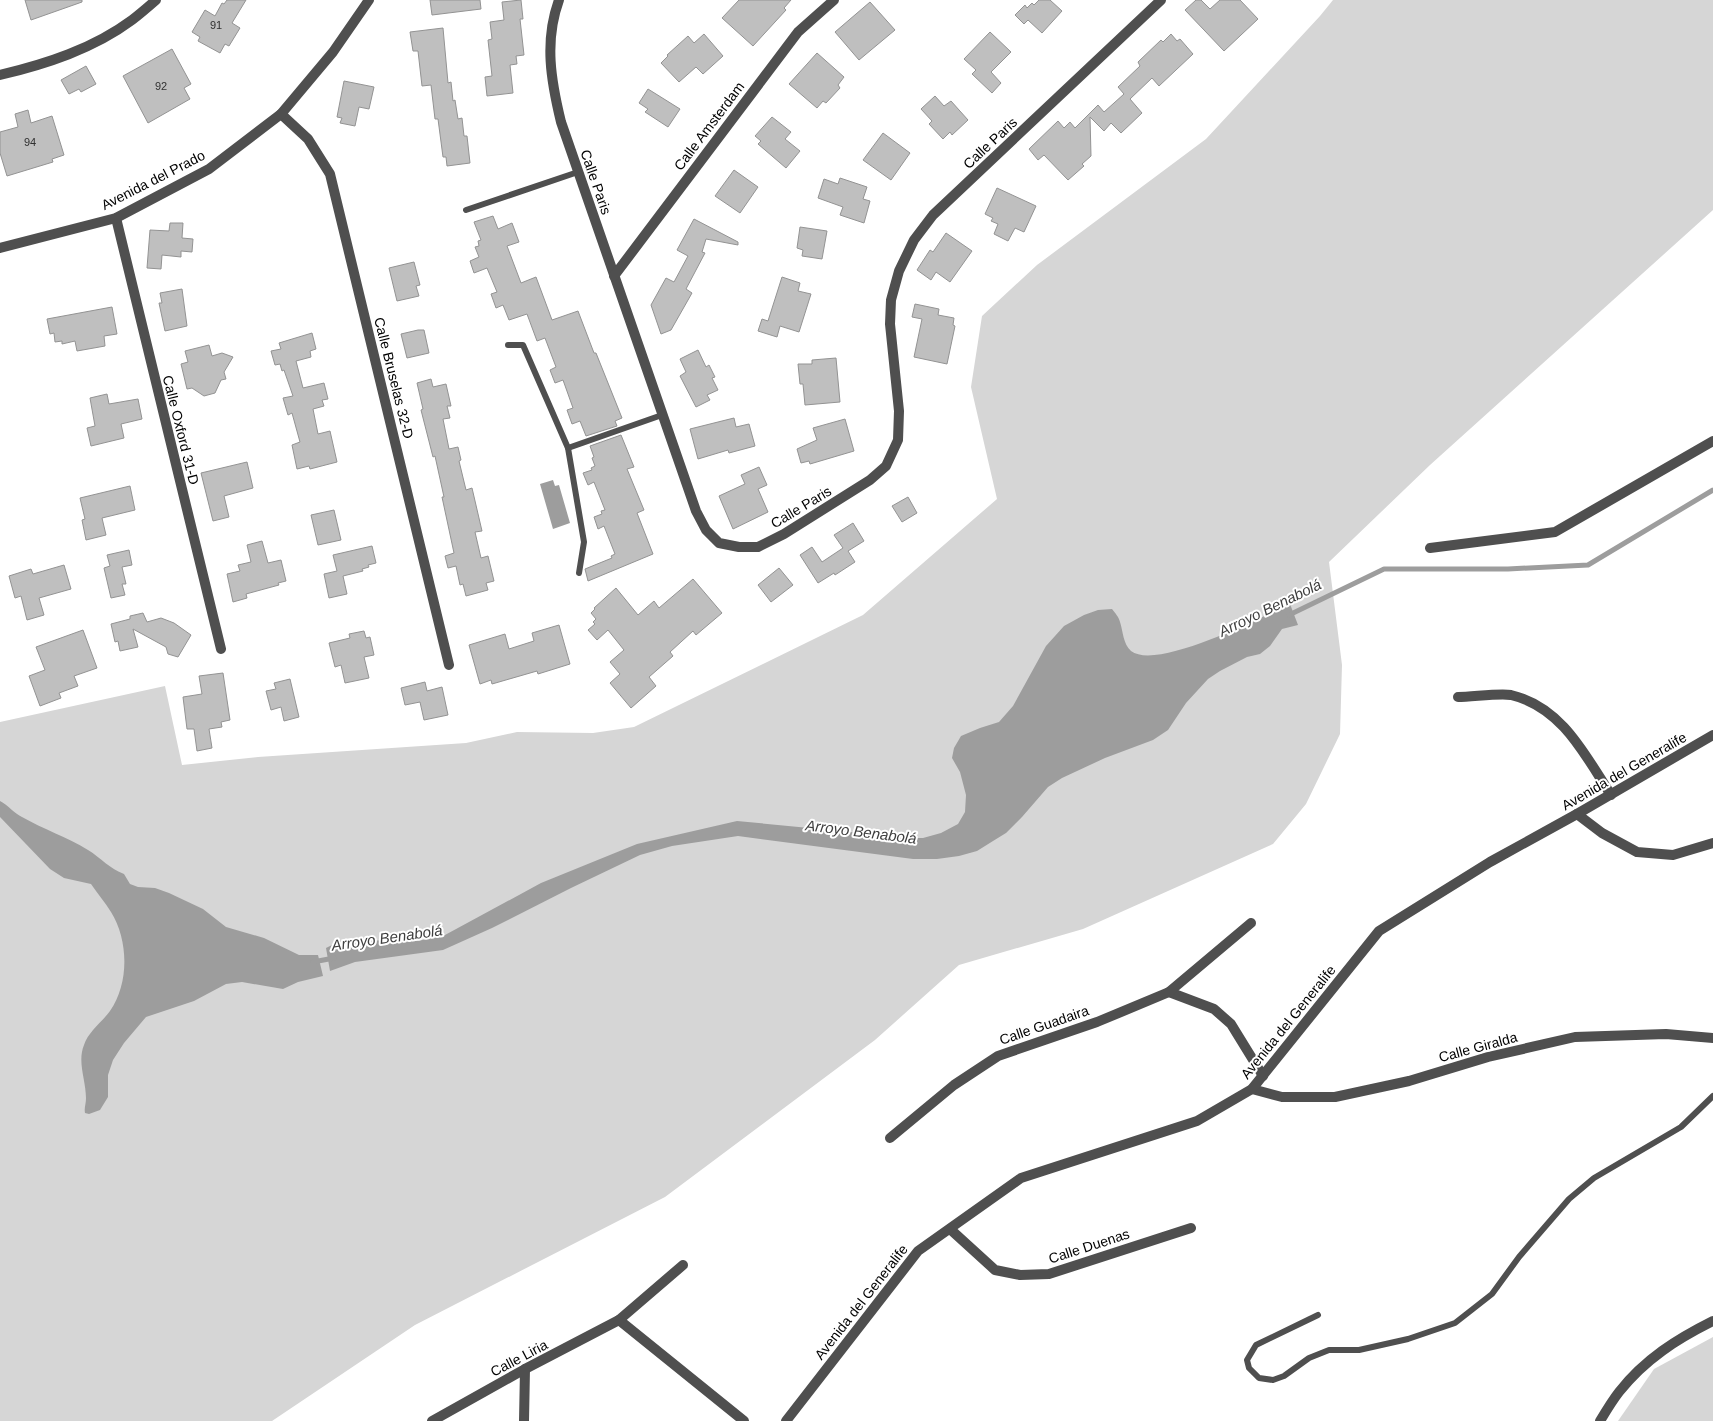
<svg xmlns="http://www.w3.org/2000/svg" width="1713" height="1421" font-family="Helvetica,sans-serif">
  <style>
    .green { fill: #d6d6d6 }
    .water { fill: #9d9d9d }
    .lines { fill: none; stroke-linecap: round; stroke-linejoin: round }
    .stream { stroke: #9d9d9d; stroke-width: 5 }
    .building { fill: #bfbfbf; stroke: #939393 }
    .service { stroke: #4f4f4f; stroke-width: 6 }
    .minor { stroke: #4f4f4f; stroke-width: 10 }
    .tertiary { stroke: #4f4f4f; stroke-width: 10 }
    .labels { text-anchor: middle; stroke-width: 4; stroke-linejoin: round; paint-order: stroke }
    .number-label { font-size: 11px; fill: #303030 }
    .street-label { font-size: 14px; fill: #000; stroke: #fff }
    .water-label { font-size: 15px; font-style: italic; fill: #3e3e3e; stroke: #fff }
  </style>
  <rect width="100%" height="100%" fill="#fff"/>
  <g class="green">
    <path d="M1333,0H1713V210L1430,465L1329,562L1342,665L1340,734L1306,804L1273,844L1083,929L959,965L875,1040L665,1197L415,1325L272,1421H0V722L165,686L182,765L258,757L466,743L517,732L593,733L634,727L863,615L997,499L971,387L982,316L1037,265L1206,139L1320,16Z"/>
    <path d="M1713,1337V1421H1618L1654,1369Z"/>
  </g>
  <g class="water">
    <path d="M553,480L555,486L559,485L570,523L553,529L540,484Z"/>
    <path d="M1290,604L1298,625L1282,629L1270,646L1260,654L1247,657L1220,671L1208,679L1186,703L1168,730L1153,740L1105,758L1062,778L1048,787L1022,817L1006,833L993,841L977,851L959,856L937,859H913L738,836L672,846L640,855L571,888L492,928L443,950L355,962L330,971L326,948L342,940L418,941L445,935L541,883L637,844L737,821L851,832L882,838H923L941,833L958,824L965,812L966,795L960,772L952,758L954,748L961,736L980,728L999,722L1013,706L1046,646L1064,626L1084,615L1098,610L1112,609C1115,613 1119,617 1120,622C1123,631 1123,644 1131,651C1157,671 1262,617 1290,604Z"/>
    <path d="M0,801C8,805 15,814 22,817C43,829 67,837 88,850C101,858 110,869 124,874L130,884L138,887L155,888L169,893L203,909L226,927L264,938L299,955H318L323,976L298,982L283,989L242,982L226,984L194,1001L146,1017L124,1043L113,1060L108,1075V1097L100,1110L89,1114L85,1113C84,1108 86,1104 86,1098C86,1080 77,1062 84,1045C88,1032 102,1022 110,1011C129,984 129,941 111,912C105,902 97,893 91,884L64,878L50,869L0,817Z"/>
  </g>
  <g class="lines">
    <g class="stream">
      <path d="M1289,615L1384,569H1508L1588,565L1713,490"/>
      <path d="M313,962L334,958"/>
    </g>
  </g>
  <g class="building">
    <path d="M25,0H82V2L31,20Z"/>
    <path d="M227,0H246L232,23L240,28L229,46L225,44L220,53L198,41L200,37L192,32L205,10L215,16L222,3L224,4Z"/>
    <path d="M430,0H480L481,9L432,15Z"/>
    <path d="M521,0L523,19H520L524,55L516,56L517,64L510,65L513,93L487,96L485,77L492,76L488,40L492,39L490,22L504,20L502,2Z"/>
    <path d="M739,0H791L784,8L786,10L753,46L722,18Z"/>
    <path d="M1039,0H1050L1062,11L1042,33L1028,20L1024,24L1015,15L1025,5L1027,8L1032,3L1034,5Z"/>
    <path d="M1196,0H1201L1210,9L1220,0H1240L1258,19L1224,51L1185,10Z"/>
    <path d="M870,2L895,30L859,60L835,32Z"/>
    <path d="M443,28L448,83L451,82L453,101L455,100L458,119L462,118L464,136H467L470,163L447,166L446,157H443L438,119H435L431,85L422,86L418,51H413L410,32Z"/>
    <path d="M990,32L1011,52L991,72L1001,83L992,93L972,74L976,70L964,59Z"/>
    <path d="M704,34L723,56L703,74L696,67L679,82L661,63L668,56L667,55L688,36L694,43Z"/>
    <path d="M1171,34L1177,41L1180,39L1193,54L1159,86L1152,78L1130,99L1142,113L1121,133L1111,123L1104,131L1090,117L1091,156L1082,164L1084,166L1068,180L1044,155L1038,160L1029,149L1058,121L1064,128L1070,122L1075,128L1098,105L1104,112L1124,94L1118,87L1140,66L1138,62L1161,40L1163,42Z"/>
    <path d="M172,49L191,84L184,88L190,99L148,123L123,76Z"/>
    <path d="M817,53L844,77L838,85L840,88L826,103L823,101L817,108L789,84Z"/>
    <path d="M86,66L96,84L81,92L79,89L69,94L61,80Z"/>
    <path d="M344,81L374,87L369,109L359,107L355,126L340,123L342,118L337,117Z"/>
    <path d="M648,89L680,109L668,127L645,112L648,109L639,103Z"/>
    <path d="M935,96L944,106L951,101L968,120L952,135L950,132L943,139L929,124L932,121L921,109Z"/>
    <path d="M28,110L31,123L52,116L64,155L52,159L53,162L7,176L0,153V132L18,127L15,114Z"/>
    <path d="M772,117L791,132L785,139L800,151L786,168L758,144L761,141L755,136Z"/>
    <path d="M883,133L910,153L891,180L863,160Z"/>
    <path d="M734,170L758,187L740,213L715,196Z"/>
    <path d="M840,178L867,187L863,199L870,201L864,223L840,215L843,207L818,198L824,179L838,184Z"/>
    <path d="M997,188L1036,206L1024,232L1015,228L1008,241L994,234L998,224L991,221L993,218L985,214Z"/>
    <path d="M493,216L498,229L512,223L519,242L507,246L521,283L536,277L552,320L578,311L594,353H596L622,418L615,421L617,426L586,436L580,421L572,424L567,410L573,408L563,380L555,383L550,370L556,367L545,338L537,341L527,314L509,320L503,305L496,308L491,294L497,292L487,268L474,273L470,261L479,257L475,247L479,246L478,241L481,240L474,222Z"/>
    <path d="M694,219L738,242V245L706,239L702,252L705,253L686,289L692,293L671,330L661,334L651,305L666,278L674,282L688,256L677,250Z"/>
    <path d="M170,223H183L182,238L193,239L192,252L181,251V257L162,255L161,269L147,268L150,230L169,231Z"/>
    <path d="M800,227L827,231L822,259L802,256L803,250L797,248Z"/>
    <path d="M946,233L972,251L950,282L936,272L931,280L917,270L930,250L933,252Z"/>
    <path d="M414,262L420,285L416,286L419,296L397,301L389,268Z"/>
    <path d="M782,277L800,283L798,291L811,294L799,332L780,326L777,337L758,331L762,319L768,321Z"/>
    <path d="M182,289L187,326L165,331L159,303H162L160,293Z"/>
    <path d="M915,304L939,309L938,315L954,318L953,325L955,326L947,364L914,357L922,319L912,317Z"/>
    <path d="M112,307L117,334L104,336L105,346L77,351L75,341L62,344V341L55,342L54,333L50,334L47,319Z"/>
    <path d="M418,330H424L429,353L407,358L401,334Z"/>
    <path d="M312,333L316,349L310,351L311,357L296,361L303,388L324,383L328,399L322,400L324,406L313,409L318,434L330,431L337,462L310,469L309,466L297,469L292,445L300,442L292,413L288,415L283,398L293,396L284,370L282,371L280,364L275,365L271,351L281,349L279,343Z"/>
    <path d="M209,345L212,356L222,353L233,357L224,372L226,379L221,380L215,393L204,396L192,388L187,389L181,364L188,362L185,351Z"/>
    <path d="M698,350L706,367L709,365L715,377L712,378L718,390L707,395L710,400L696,407L680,376L686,372L680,359Z"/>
    <path d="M836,358L840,402L805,405L803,384H800L798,364H812V360Z"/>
    <path d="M431,379L433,387L446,384L451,406H447L450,418L443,419L449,449L458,447L461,460L459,461L466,490L472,488L482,531L475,532L481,558L488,556L494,581L486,583L488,590L466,596L463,584L460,585L456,566L448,568L445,556L454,553L442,497H444L435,456L433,457L421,410L423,409L417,383Z"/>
    <path d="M107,394L109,404L138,399L142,419L121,424L124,438L91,446L87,428L95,426L90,398Z"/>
    <path d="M734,418L736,427L749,424L755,446L729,453L728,450L698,459L690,429Z"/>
    <path d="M845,419L854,451L810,464L809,461L801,463L797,449L817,440L813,428Z"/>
    <path d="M621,435L634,467L627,469L644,510L637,513L653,554L588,581L585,569L612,558L611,556L615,554L604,526L598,529L594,517L602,514L601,511L605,510L594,482L588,485L583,473L592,470L591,468L595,466L592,458L594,457L590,446Z"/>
    <path d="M247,462L253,488L224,496L229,517L213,521L201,473Z"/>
    <path d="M759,467L767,485L758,489L768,512L733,529L719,496L745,484L741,475Z"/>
    <path d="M130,486L135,510L102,518L106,535L86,540L82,520L85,519L80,498Z"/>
    <path d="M908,497L917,513L902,522L892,506Z"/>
    <path d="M334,510L341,540L318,545L311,515Z"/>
    <path d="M853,523L864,541L848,551L855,562L835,575L834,573L818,583L800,555L812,547L822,562L843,548L834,535Z"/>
    <path d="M262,541L268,563L281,560L286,581L278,583L279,585L246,594L247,598L233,602L227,574L240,571L238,565L251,562L247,545Z"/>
    <path d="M372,546L376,563L368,565L369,567L362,569L363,571L343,576L347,594L329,598L324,574L337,571L333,555Z"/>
    <path d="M129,550L132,565L122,567L126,584H122L125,595L111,598L104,568L110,566L107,555Z"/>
    <path d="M64,565L71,589L39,598L44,615L27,620L21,596L15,598L9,576L31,569L33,574Z"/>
    <path d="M779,568L793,585L771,602L758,585Z"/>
    <path d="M693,579L722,613L696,635L693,631L670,652L673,656L649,677L656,686L631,708L610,683L620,674L610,662L624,650L608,630L597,640L588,630L595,624L593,622L596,619L591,613L595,609L594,608L616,588L638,615L654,601L659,608Z"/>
    <path d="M143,613L147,622L161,618L174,623L191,635L178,657L168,654L166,647L133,629L138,647L120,651L118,641L115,642L111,624L130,619V616Z"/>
    <path d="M559,625L570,664L538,674L537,671L492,684L491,680L480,684L469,645L505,634L509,649L534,641L532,633Z"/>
    <path d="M83,630L97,668L74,676L78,686L59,693L61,698L40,706L29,676L45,670L36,647Z"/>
    <path d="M364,631L366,638L370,637L374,655L364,657L369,678L345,683L341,665L335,667L329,643L350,638L349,634Z"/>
    <path d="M223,673L230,720L221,722L222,727L209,729L212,748L197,751L194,729H187L183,697L202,694L199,676Z"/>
    <path d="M290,679L299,717L284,721L281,707L271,710L266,691L276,689L274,683Z"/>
    <path d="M425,682L427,691L442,687L448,715L424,720L420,702L405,705L401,688Z"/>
  </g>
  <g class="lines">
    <g class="service">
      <path d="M466,210L578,172"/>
      <path d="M508,345H523L568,448L584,542L579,573"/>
      <path d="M568,448L662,415"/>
      <path d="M1318,1315L1256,1345L1247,1360L1249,1368L1259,1378L1273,1380L1284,1376L1309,1358L1329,1350H1359L1408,1339L1455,1323L1492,1294L1519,1257L1569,1199L1594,1178L1681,1127L1713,1096"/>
    </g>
    <g class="minor">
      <path d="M559,0C544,41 551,81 561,122L696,511L706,530L719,543L739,547H758L784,534L870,480L886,466L898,440L899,411L890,324L891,300L899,271L914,240L933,215L1161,0"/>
      <path d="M0,75C46,64 93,49 132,20C140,14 148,7 156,0"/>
      <path d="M281,114L308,139L330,174L449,665"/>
      <path d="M116,218L221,649"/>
      <path d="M0,248L116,218L209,169L281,114L333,52L369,0"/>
      <path d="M614,276L798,32L834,0"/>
      <path d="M1430,548L1555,532L1713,441"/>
      <path d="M1458,697C1472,697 1499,693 1511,695C1562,707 1585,755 1611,795"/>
      <path d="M1577,814L1602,833L1637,852L1673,855L1713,843"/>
      <path d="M1169,992L1214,1009L1231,1024L1263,1076"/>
      <path d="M1252,1089L1282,1097H1335L1409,1081L1488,1057L1575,1037L1666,1034L1713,1038"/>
      <path d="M890,1138L954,1085L998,1056L1097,1022L1169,992L1251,923"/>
      <path d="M950,1229L995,1270L1020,1275L1049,1274L1191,1228"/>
      <path d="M619,1320L744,1421"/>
      <path d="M432,1421L525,1369L619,1320L683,1265"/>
      <path d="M524,1421L525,1369"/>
      <path d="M1600,1421C1606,1411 1612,1401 1619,1392C1645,1359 1677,1339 1713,1321"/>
    </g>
    <path class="tertiary" d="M786,1421L918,1251L1021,1178L1197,1121L1252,1089L1379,931L1490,862L1577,814L1713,735"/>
  </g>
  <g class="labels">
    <g class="number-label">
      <text x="216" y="29">91</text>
      <text x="161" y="90">92</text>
      <text x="30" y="146">94</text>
    </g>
    <g class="street-label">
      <text transform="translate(709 126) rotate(-53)" y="5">Calle Amsterdam</text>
      <text transform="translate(990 143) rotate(-43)" y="5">Calle Paris</text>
      <text transform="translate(153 180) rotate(-27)" y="5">Avenida del Prado</text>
      <text transform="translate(596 182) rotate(71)" y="5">Calle Paris</text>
      <text transform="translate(394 378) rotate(76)" y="5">Calle Bruselas 32-D</text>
      <text transform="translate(181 430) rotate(76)" y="5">Calle Oxford 31-D</text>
      <text transform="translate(801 507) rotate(-31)" y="5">Calle Paris</text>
      <text transform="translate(1624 771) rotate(-30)" y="5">Avenida del Generalife</text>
      <text transform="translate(1288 1022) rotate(-51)" y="5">Avenida del Generalife</text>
      <text transform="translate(1044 1025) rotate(-19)" y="5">Calle Guadaira</text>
      <text transform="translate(1478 1047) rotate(-15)" y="5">Calle Giralda</text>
      <text transform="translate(1089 1246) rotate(-18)" y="5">Calle Duenas</text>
      <text transform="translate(861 1302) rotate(-52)" y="5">Avenida del Generalife</text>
      <text transform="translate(519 1358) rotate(-28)" y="5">Calle Liria</text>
    </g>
    <g class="water-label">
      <text transform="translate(1270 608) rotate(-26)" y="5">Arroyo Benabolá</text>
      <text transform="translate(861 832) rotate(7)" y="5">Arroyo Benabolá</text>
      <text transform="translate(387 938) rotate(-8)" y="5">Arroyo Benabolá</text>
    </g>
  </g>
</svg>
